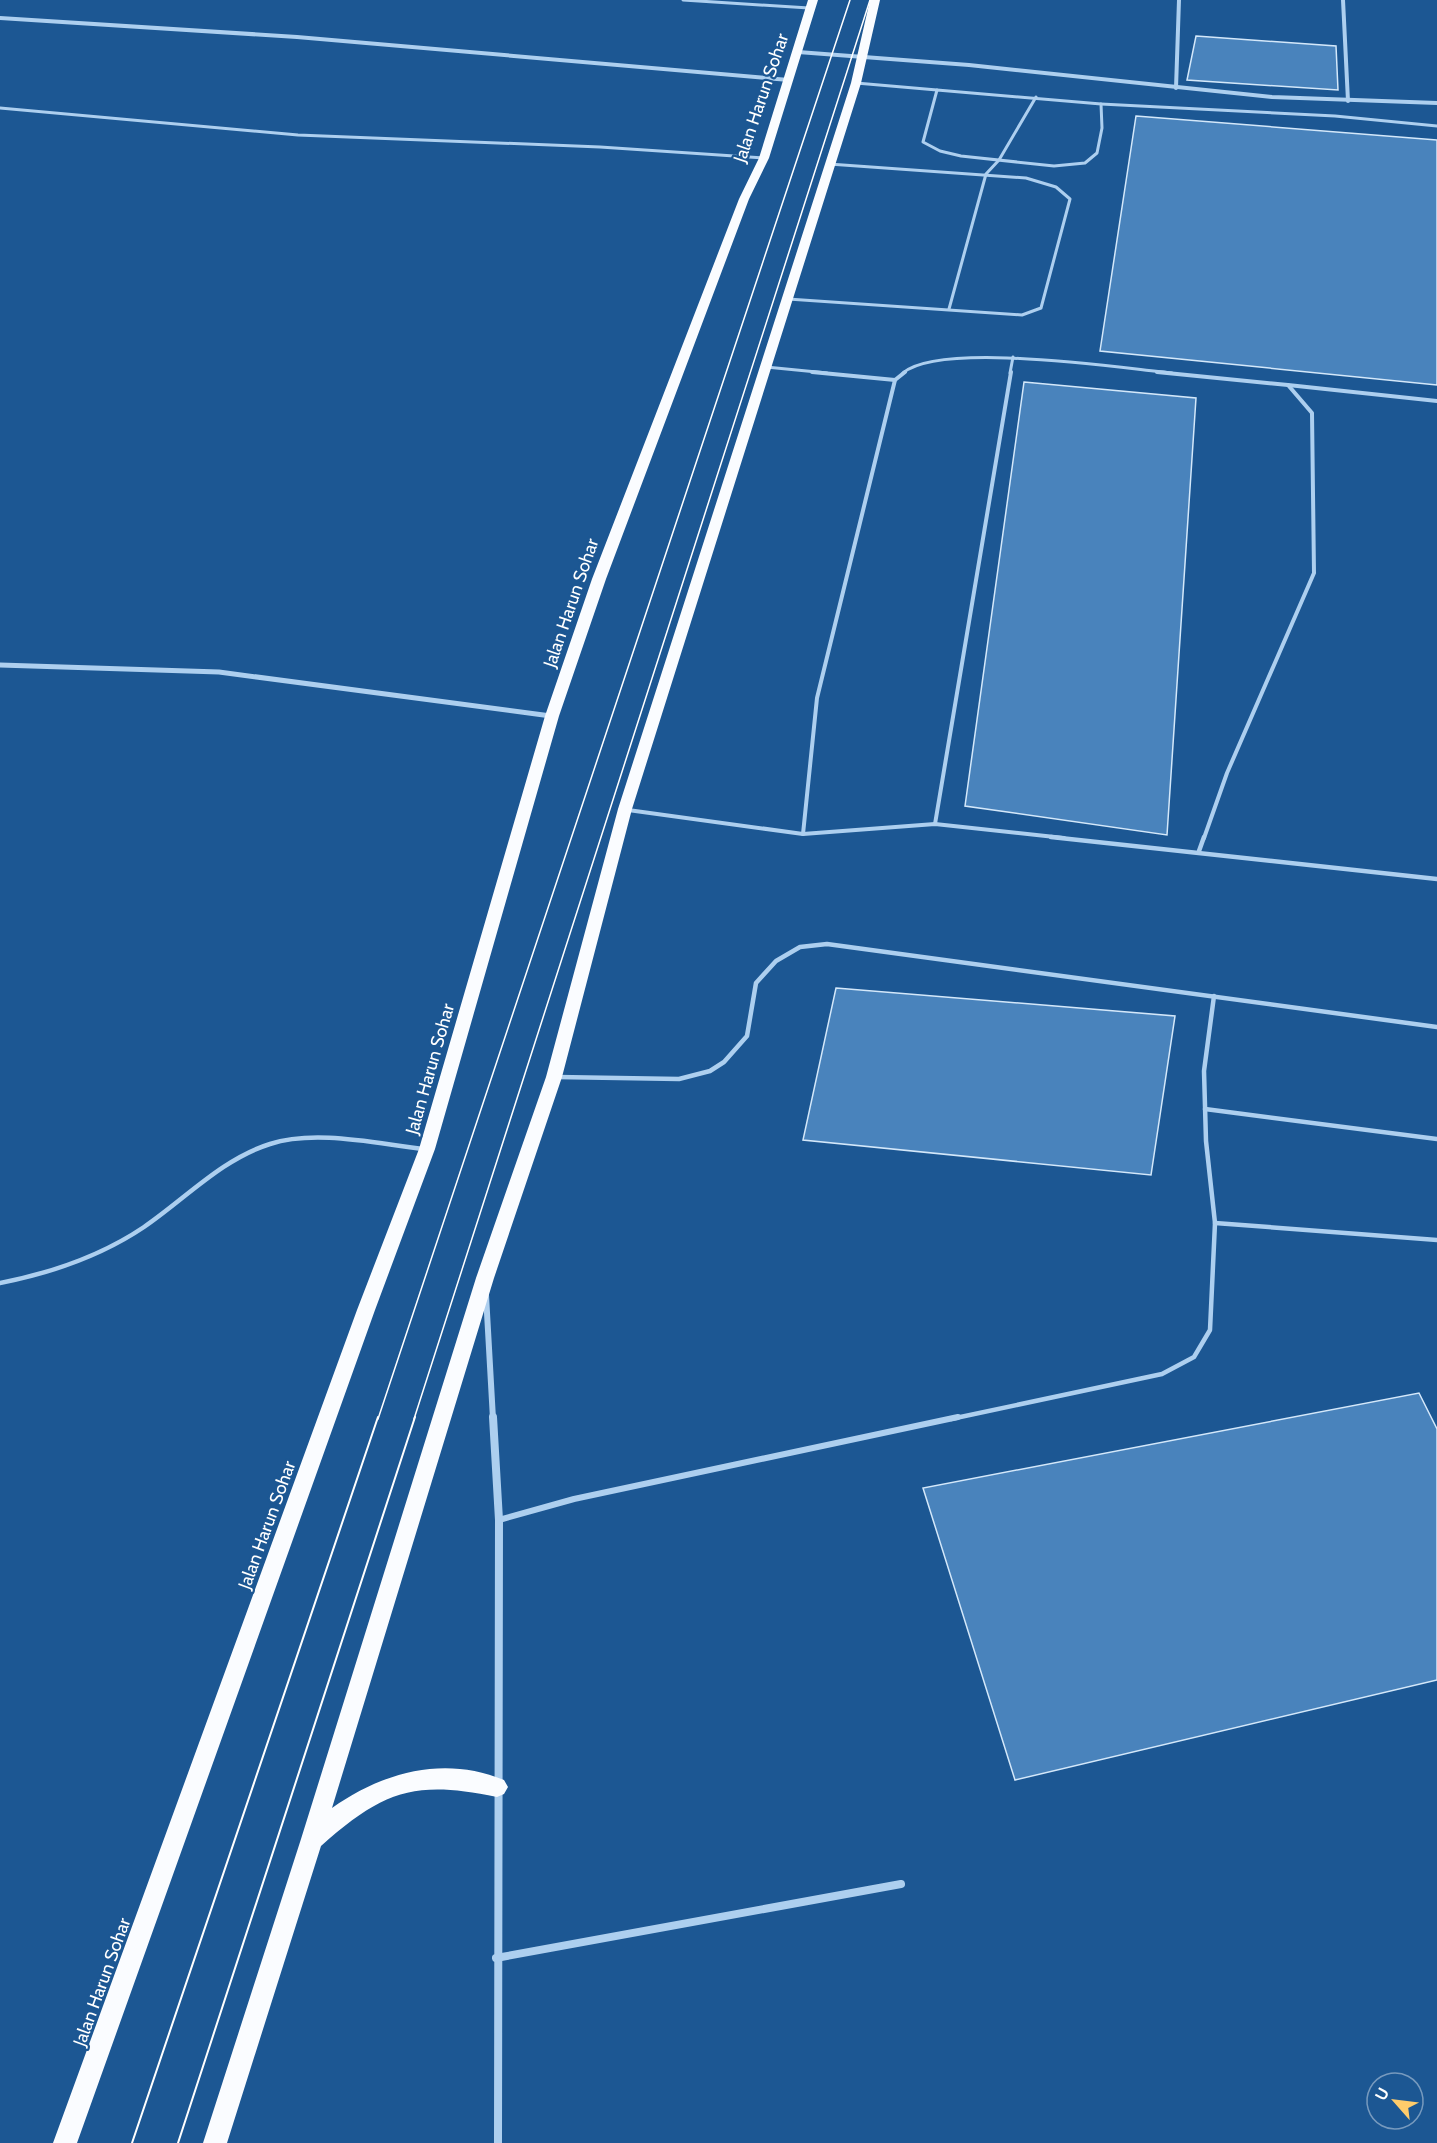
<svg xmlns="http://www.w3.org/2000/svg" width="1437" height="2143" font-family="Cabin,sans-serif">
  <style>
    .building { fill: #4983bc; stroke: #d4e8fa; stroke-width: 1.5 }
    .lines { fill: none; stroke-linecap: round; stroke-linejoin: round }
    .service-far3 { stroke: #adcfef; stroke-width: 3 }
    .service-far2 { stroke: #adcfef; stroke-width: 4 }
    .service-far1 { stroke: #adcfef; stroke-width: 4.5 }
    .service { stroke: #adcfef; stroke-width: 6 }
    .minor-far3 { stroke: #adcfef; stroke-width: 4 }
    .minor-far2 { stroke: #adcfef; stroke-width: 5 }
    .minor-far1 { stroke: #adcfef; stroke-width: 6 }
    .minor { stroke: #adcfef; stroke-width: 8 }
    .trunk { fill: #fafcff; fill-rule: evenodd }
    .tram-far1 { stroke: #fff; stroke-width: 1.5 }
    .tram { stroke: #fff; stroke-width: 2 }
    .labels { text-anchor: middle; stroke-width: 4.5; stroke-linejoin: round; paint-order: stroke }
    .street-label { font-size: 18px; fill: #fff; stroke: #1c5793 }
  </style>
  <rect width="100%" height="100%" fill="#1c5793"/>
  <g class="building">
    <path d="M1196,36L1336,46L1338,90L1187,80Z"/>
    <path d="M1136,116L1437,140V385L1100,351Z"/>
    <path d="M1024,382L1196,398L1167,835L965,806Z"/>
    <path d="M836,988L1175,1016L1151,1175L803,1140Z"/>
    <path d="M1419,1393L1437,1429V1680L1015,1780L923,1488Z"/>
  </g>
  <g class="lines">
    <g class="service-far3">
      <path d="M683,0L809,8"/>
      <path d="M856,83L937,90"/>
      <path d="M937,90L1101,104L1102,128L1097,153L1085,163L1054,166L961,156L940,151L923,142Z"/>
      <path d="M1101,104L1335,116L1437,126"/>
      <path d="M0,108L298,135L600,147L764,158"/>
      <path d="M788,299L1022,315L1041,308L1070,199L1056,187L1026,178L829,164"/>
      <path d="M949,309L986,174L999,160L1036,97"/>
      <path d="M766,367L827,373"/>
      <path d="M903,373C941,341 1119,368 1172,373"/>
      <path d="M1010,373L1013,357"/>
    </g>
    <g class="service-far2">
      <path d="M812,372L895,380"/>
      <path d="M1157,372L1288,385L1312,413L1314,573L1227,773L1204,838"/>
      <path d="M1288,385L1437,401"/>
      <path d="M628,810L803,834L935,824L1064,838"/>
      <path d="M935,824L1011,372"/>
      <path d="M803,834L817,698L895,380L905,372"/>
    </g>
    <g class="service-far1">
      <path d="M1051,837L1437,879"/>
      <path d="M1199,851L1204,837"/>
      <path d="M557,1077L679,1079L710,1071L724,1062L747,1036L756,983L776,961L800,947L827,944L1437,1027"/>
      <path d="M1205,1109L1437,1139"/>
      <path d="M1215,1223L1437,1240"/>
      <path d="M0,1283C51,1273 101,1256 144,1227C185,1199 222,1159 270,1144C316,1129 378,1144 425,1149"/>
      <path d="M951,1419L1162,1374L1194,1357L1210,1330L1215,1223L1206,1141L1204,1071L1214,996"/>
    </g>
    <path class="service" d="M499,1520L574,1499L958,1417"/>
    <g class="minor-far3">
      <path d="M1343,0L1348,101"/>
      <path d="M0,18L297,37L789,80"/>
      <path d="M798,52L969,65L1272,97L1437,103"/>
      <path d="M1176,88L1179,0"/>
    </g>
    <path class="minor-far2" d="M0,665L219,672L551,716"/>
    <path class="minor-far1" d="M486,1295L493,1419"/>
    <g class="minor">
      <path d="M493,1417L499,1520L498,2143"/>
      <path d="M496,1958L901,1884"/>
    </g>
    <g class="trunk">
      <path d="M808,0H818L769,158L749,199L606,579L559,716L435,1149L375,1310L77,2143H53L357,1310L419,1149L545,716L592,579L739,199L759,158Z"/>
      <path d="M870,0H880L861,83L632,809L562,1077L494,1278L332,1808C383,1772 444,1755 504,1780L508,1787L504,1794L497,1797C415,1780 384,1790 321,1846L227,2143H203L301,1839L476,1278L546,1077L618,809L851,83Z"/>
    </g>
    <g class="tram-far1">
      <path d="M378,1419L850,0"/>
      <path d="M414,1419L870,0"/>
    </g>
    <g class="tram">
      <path d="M132,2143L378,1417"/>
      <path d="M178,2143L415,1417"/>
    </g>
  </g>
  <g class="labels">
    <g class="street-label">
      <text transform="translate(761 98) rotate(-71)" y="6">Jalan Harun Sohar</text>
      <text transform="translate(571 603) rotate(-71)" y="6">Jalan Harun Sohar</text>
      <text transform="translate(430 1069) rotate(-74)" y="6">Jalan Harun Sohar</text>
      <text transform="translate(267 1525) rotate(-70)" y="6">Jalan Harun Sohar</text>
      <text transform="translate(102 1982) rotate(-70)" y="6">Jalan Harun Sohar</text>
    </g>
  </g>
  <g transform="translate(1395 2101) rotate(298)"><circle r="28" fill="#1c5793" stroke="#779abe" stroke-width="1.5"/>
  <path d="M0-4.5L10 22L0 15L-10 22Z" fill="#ffcc6b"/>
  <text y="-9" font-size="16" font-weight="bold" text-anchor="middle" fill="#ffffff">U</text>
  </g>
</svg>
